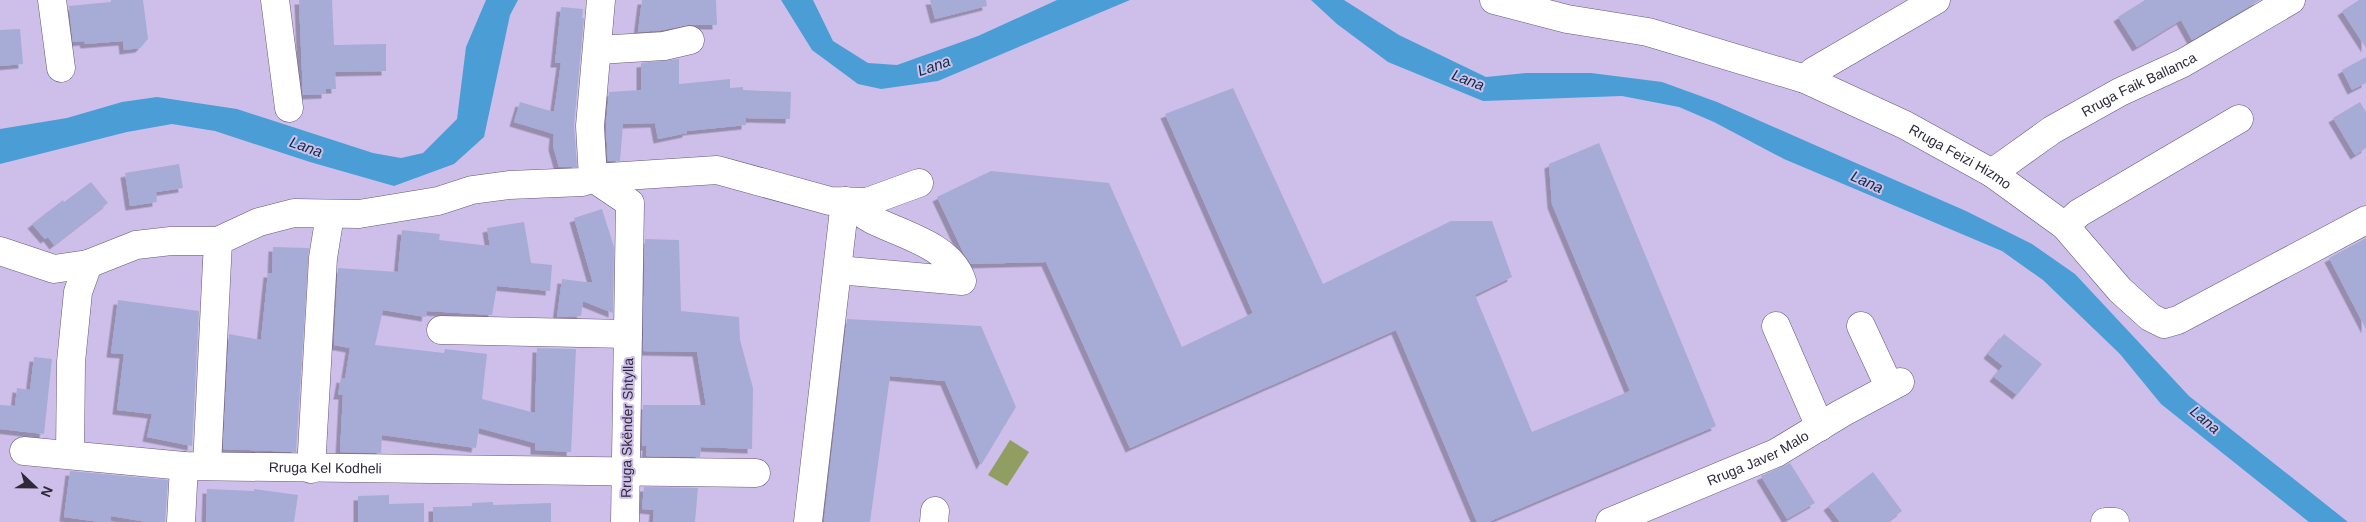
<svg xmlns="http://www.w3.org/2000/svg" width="2366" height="522" font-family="Helvetica,sans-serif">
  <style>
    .green { fill: #909f61 }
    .water { fill: #4a9ed5 }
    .building { fill: #a7acd6; filter: url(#shadow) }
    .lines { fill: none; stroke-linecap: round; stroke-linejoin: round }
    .minor-casing { stroke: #65587d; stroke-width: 29 }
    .minor { stroke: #fff; stroke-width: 28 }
    .labels { text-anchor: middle; stroke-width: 4; stroke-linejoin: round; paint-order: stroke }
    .street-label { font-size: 14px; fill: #2e2939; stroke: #cdbfea }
    .water-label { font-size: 15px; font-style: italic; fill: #072d43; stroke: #cdbfea }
  </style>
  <defs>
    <filter id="shadow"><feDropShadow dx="-4.5" dy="4.5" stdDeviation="0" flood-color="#0004"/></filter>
  </defs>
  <rect width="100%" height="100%" fill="#cdbfea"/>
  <path class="green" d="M1010,440L1029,452L1007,486L988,475Z"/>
  <g class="water">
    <path d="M486,0H518L510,15L484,137L454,164L394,186L310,162L215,131L172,124L127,132L0,164V129L67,118L122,102L157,97L237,109L373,153L401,158L423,153L457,119L466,47Z"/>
    <path d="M781,0H813L833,41L868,63L897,65L978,36L1057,0H1130L938,81L881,89L858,84L812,50Z"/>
    <path d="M1311,0H1344L1399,35L1486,77L1526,73H1591L1662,82L1717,102L1817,146L1966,211L2032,244L2075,274L2189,396L2348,522H2309L2161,404L2120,354L2043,280L2002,251L1784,159L1714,122L1679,107L1622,96L1483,101L1388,62L1337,24Z"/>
  </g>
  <g class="building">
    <path d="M111,0H143L148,39L140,48L124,50L123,41L85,44L84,41L73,42L69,6L111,2Z"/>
    <path d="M299,0H332L334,45L386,44V71L335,72L336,89H326V94L303,95Z"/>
    <path d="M642,0H716L717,25H687L662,30L638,32Z"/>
    <path d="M930,0H986L987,6L935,19Z"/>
    <path d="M2145,0H2260L2192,40L2181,20L2137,47L2118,17Z"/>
    <path d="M2359,0H2366V48L2342,11Z"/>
    <path d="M561,7L583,9L582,18H584L574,125L577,167H559L553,146L554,134L514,122L520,102L554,112L561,63H555Z"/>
    <path d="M20,29L23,64L0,66V30Z"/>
    <path d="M2366,57V83L2352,90L2342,70Z"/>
    <path d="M679,59V84L730,79V88L743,87V90L791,92L790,119L746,118V125L687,131V133L658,139L655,123L623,124L620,161H608L606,126L609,92L641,90V63Z"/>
    <path d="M1233,88L1323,284L1451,221H1492L1512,277L1475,295L1532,432L1630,391L1552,204L1549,164L1599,143L1716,426L1488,522H1477L1396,330L1130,448L1046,262L971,264L964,254L937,197L991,171L1109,183L1182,347L1253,313L1165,114Z"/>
    <path d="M2360,102L2366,112V148L2355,155L2333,118Z"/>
    <path d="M179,164L183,188L156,192L157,202L130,206L125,173Z"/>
    <path d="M91,182L108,203L54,245L48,237L45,239L32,224L63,200L64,202Z"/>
    <path d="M602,209L614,247L613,313L583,301L581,316L557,317L562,279L593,283L574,218Z"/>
    <path d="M524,222L531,263L552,265L550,291L497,286L492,315L427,311L426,317L383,310L375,345L444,353L445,349L487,354L482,399L535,413L537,348L576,349L571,452L535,450V443L479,428L476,448L382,435L381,453L340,452L343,395H338L341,378L345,379L350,348L334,345L338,268L398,272L402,230L440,234L439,240L490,246L487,228Z"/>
    <path d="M2366,238V329L2329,258Z"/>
    <path d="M645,239L679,240L681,311L739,317L740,340L753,388L752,449L701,447L700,457L646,456L647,446H642L643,405H706L697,352L643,351Z"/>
    <path d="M273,247L309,248L296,452L223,449L229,334L261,340L268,273H272Z"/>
    <path d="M118,300L199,311L192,446L147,437L152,414L117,410L124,354L111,353Z"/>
    <path d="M847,319L981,326L1016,407L981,465L945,381L890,376L870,522H824Z"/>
    <path d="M2004,334L2042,364L2017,395L1994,377L2003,366L1988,354Z"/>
    <path d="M34,357L52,359L44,434L0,429V405L15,406L17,388L30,390Z"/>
    <path d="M1790,463L1815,503L1787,519L1761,476Z"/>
    <path d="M70,471L168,480L165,522H147L111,516L110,522H100L64,517Z"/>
    <path d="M1873,472L1902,511L1887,522H1840L1828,506Z"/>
    <path d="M644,487L698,488L695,522H653L654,510L642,509Z"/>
    <path d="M207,489L254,491V489L298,495L294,522H206Z"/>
    <path d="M389,495V504L424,503V522H358V496Z"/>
    <path d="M493,502V505L551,503V522H433V507L472,506V503Z"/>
  </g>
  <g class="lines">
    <defs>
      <g id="minor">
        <path d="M52,0L61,68"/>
        <path d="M275,0L289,108"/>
        <path id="s1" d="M1494,0L1567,19L1648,32L1805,79L1905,125L1992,173L2065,226L2120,290L2150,317L2164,324L2178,320L2366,220"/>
        <path d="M598,50L664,46L690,40"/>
        <path d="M1805,79L1814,71L1936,0"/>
        <path id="s2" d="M1992,173L2052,130L2120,92L2183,63L2291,0"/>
        <path d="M593,178L630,203L625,522"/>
        <path d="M593,178L590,126L601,0"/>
        <path d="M2065,226L2079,213L2239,119"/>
        <path d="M0,251L54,269L88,264L136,245L171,241H218L259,222L294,213L359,214L438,201L472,190L509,185L582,182L593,178L717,170L830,201L867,202L919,183"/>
        <path d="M1776,326L1820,427"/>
        <path d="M1861,326L1889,386"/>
        <path d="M441,330L628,334"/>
        <path id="s3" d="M24,451L184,466L756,473"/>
        <path d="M70,454L71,362L78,292L88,264"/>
        <path d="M207,466L218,241"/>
        <path d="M311,469L323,258L330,215"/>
        <path d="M181,522L184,466"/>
        <path d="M808,522L845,201C854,207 862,214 871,219C902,235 950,245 962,281L838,270"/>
        <path d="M934,522L935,511"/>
        <path id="s4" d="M1610,522L1776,453L1842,413L1900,382"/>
        <path d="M2105,522H2115"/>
      </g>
    </defs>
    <use href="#minor" class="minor-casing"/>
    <use href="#minor" class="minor"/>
  </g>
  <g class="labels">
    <g class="street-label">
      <text dy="5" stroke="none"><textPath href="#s2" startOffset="172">Rruga Faik Ballanca</textPath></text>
      <text dy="5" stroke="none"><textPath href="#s1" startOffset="495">Rruga Feizi Hizmo</textPath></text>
      <text transform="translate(627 428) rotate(-89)" y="5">Rruga Skënder Shtylla</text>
      <text dy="5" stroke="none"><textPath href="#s4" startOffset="161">Rruga Javer Malo</textPath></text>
      <text dy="5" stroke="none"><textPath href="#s3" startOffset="302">Rruga Kel Kodheli</textPath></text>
    </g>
    <g class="water-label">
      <text transform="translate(934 66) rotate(-19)" y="5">Lana</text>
      <text transform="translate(1468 80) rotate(21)" y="5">Lana</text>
      <text transform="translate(306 147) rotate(20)" y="5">Lana</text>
      <text transform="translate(1867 182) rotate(24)" y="5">Lana</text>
      <text transform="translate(2205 420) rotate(40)" y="5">Lana</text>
    </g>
  </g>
  <g transform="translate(35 487) rotate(112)" stroke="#cdbfea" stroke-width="4" paint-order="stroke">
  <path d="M0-4L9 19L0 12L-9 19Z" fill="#2e2939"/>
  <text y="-8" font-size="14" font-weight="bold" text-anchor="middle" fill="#2e2939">N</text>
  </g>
</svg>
